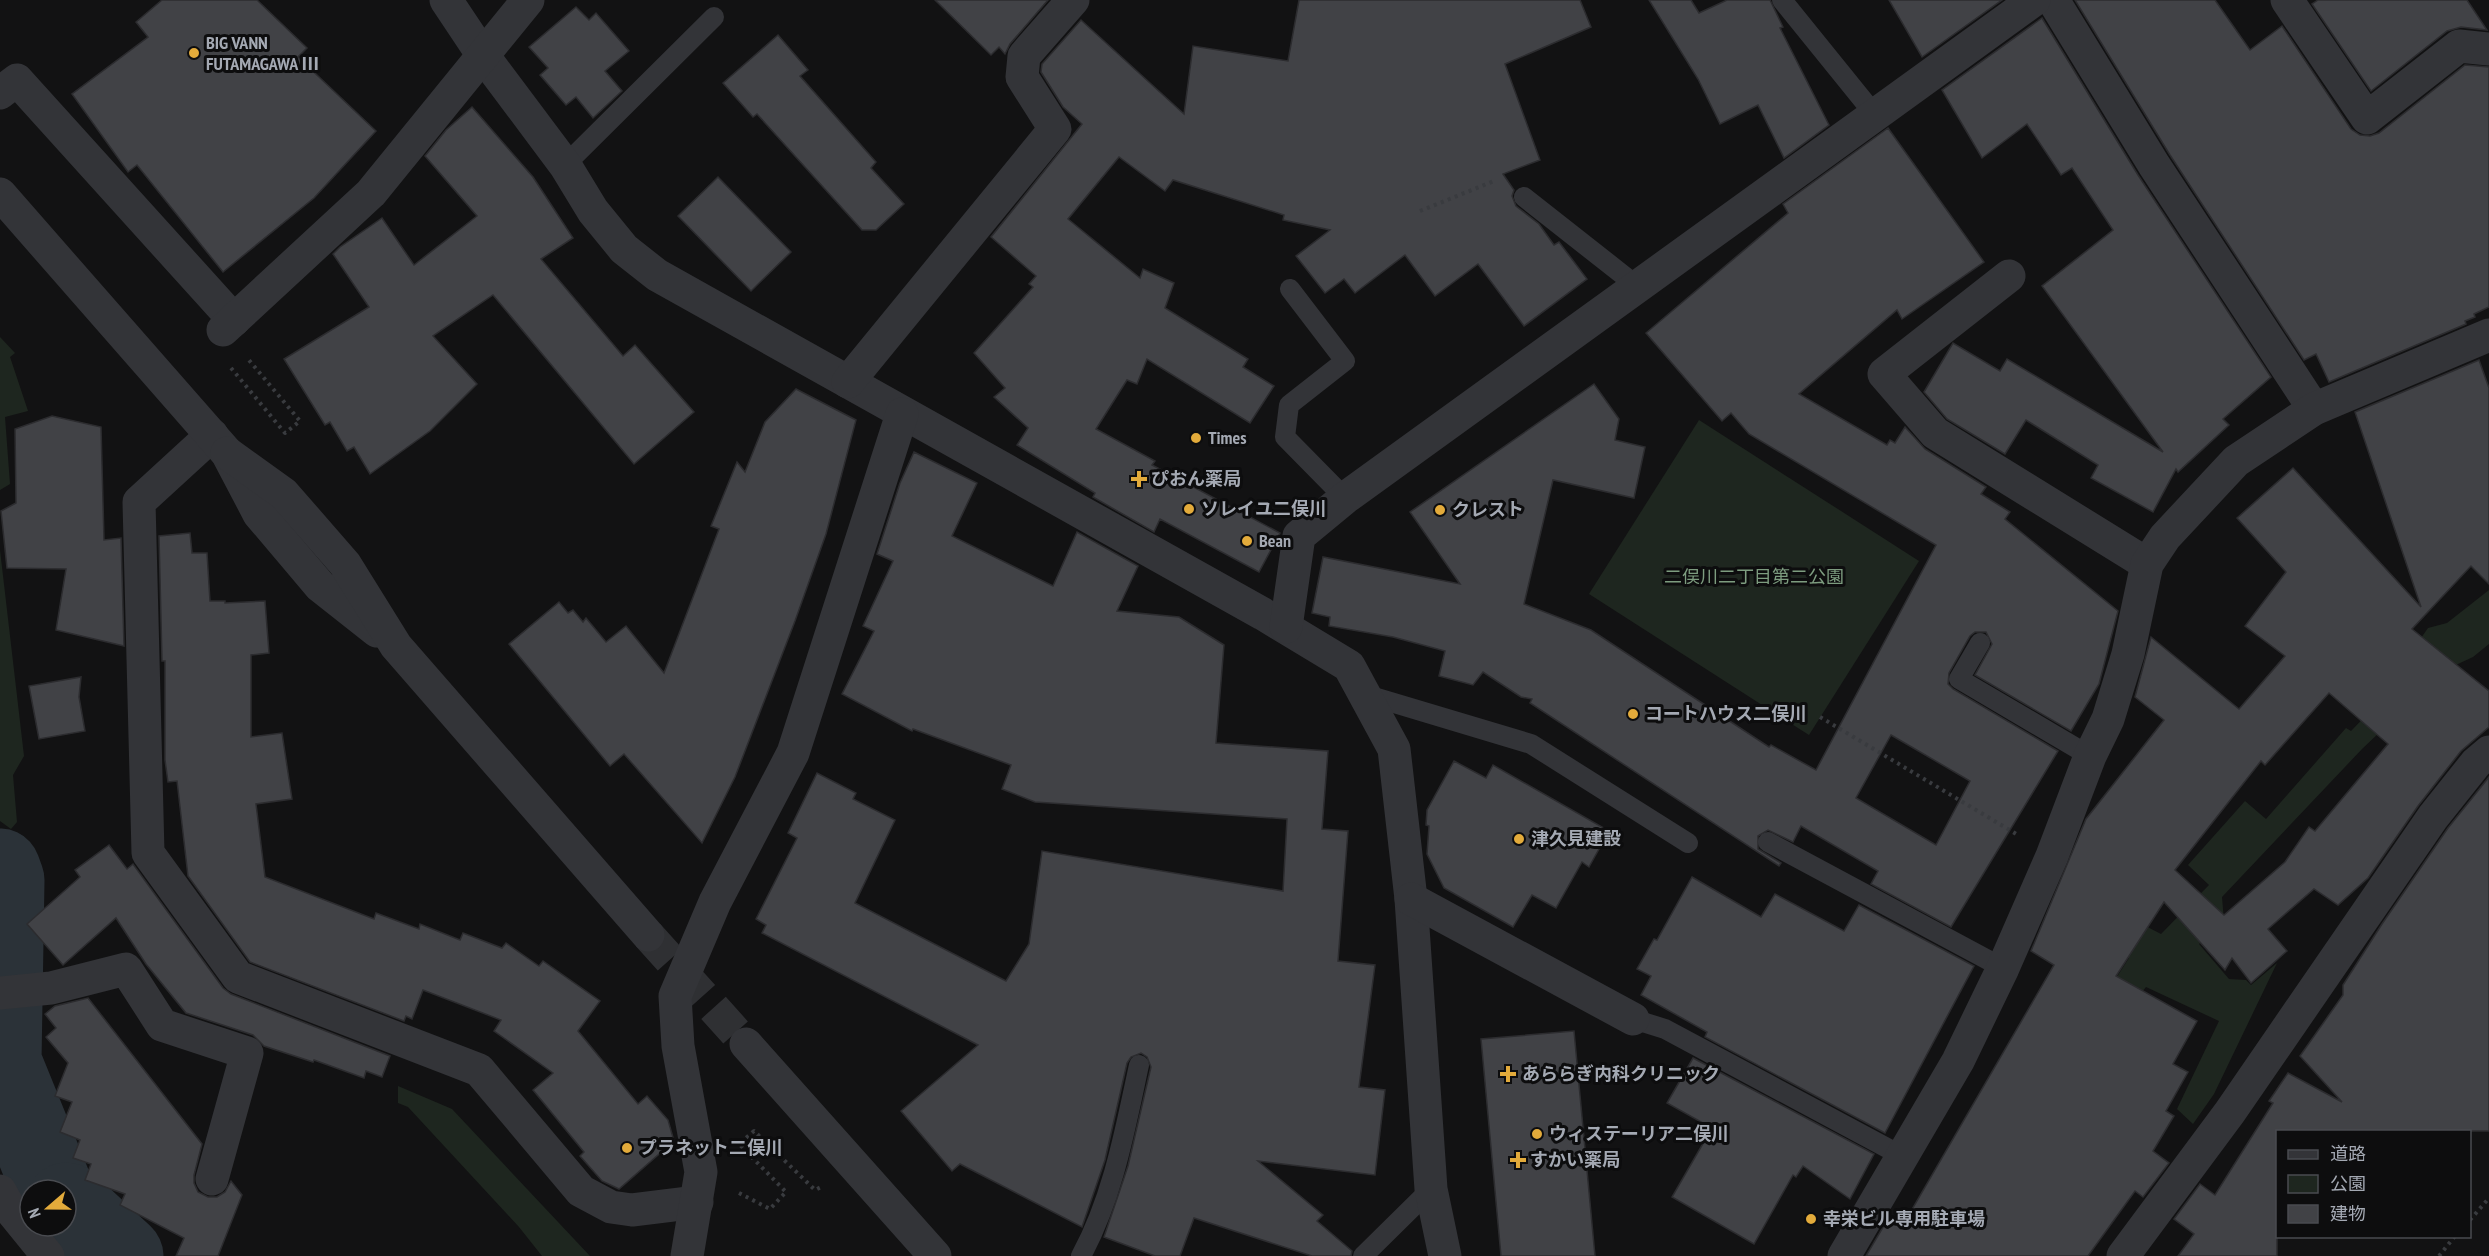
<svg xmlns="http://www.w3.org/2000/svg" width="2489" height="1256" font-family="'PT Sans Narrow','Noto Sans JP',sans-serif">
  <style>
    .green { fill: #1e261f }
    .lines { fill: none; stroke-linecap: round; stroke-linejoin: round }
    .river { stroke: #2b3238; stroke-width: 81 }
    .building { fill: #414246; stroke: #2c2c2f; stroke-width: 1.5; fill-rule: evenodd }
    .tertiary-tunnel { stroke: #2f3033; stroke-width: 33; stroke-dasharray: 33 16; stroke-linecap: butt }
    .path { stroke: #393b3f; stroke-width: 4; stroke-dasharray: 3 4.5; stroke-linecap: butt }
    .service { stroke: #333438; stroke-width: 20 }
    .minor { stroke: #333438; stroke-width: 33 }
    .tertiary { stroke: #333438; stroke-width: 33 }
    .poi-dot { fill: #e3ab3b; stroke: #0d0d0e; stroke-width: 2 }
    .labels { text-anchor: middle; stroke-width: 6; stroke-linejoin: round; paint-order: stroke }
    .poi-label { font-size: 18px; font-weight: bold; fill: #a4a9b3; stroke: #0d0d0e; text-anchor: start }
    .park-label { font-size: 18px; fill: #7d9c7f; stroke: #0d0d0e }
  </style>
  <rect width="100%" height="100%" fill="#121213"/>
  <g class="green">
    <path d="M0,337L15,353L10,357L28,411L5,417L10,484L0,490Z"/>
    <path d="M1699,420L1919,561L1809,735L1589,594Z"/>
    <path d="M0,550L24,756L13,775L17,822L11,829L0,821Z"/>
    <path d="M2489,590V644L2473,657L2445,670L2362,749L2222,897L2224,921L2199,944L2229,979L2246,980L2251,985L2277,963L2214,1094L2193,1124L2177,1109L2219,1021L2146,987L2123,1015L2109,989L2129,958L2112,945L2132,919L2161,934L2209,885L2188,865L2245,801L2266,819L2346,728L2351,731L2415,665L2419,641L2428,628L2447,623Z"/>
    <path d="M398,1086L452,1109L590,1256H542L519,1227L408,1107L398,1103Z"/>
    <path d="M0,1117L19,1163L37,1190H30V1215L17,1197L0,1160Z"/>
    <path d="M66,1225L97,1256H67L38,1226Z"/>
  </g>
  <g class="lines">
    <g class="river">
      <path d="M0,869L4,880L1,1062L53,1190"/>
      <path d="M66,1203L123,1256"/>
    </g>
  </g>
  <g class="building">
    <path d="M162,0H257L307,48L298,57L376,131L314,198L223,272L137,165L128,172L72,94L148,37L136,22Z"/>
    <path d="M935,0H1048L1010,44L1005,54L999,47L991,55Z"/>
    <path d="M1299,0H1580L1591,27L1505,64L1540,160L1503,174L1514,190L1512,196L1516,206L1539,224L1554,245L1559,242L1587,279L1524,326L1478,264L1435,296L1405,255L1355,293L1344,279L1325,293L1296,256L1330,230L1283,220L1284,215L1173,180L1165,191L1119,157L1068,219L1140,278L1143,269L1174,283L1165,308L1248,359L1243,367L1274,386L1250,423L1147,359L1137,384L1127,380L1096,429L1155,461L1152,465L1280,533L1259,572L1160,519L1154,532L1093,497L1095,493L1017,445L1028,428L994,397L1005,388L974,353L1033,287L1029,284L1036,276L991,237L1082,124L1063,107L1041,72L1042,64L1081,20L1184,114L1193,46L1288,61Z"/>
    <path d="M1649,0H1691L1699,13L1727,0H1770L1783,27L1780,28L1829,125L1784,158L1758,105L1720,124L1698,79Z"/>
    <path d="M1889,0H2002L1922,57Z"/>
    <path d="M2075,0H2215L2250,50L2282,26L2351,129L2360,135L2370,136L2379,133L2465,65L2489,67V307L2474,314L2475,317L2465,321L2466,324L2329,382L2316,354L2304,360L2170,155Z"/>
    <path d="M2318,0H2467L2487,30L2461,27L2447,31L2371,91L2312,4Z"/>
    <path d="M576,7L589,20L596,13L629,51L605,71L622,91L593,118L576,97L566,105L540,75L548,68L529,47Z"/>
    <path d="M2042,18L2138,175L2271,377L2223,419L2229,425L2178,472L2176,469L2153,512L2091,478L2098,465L2026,420L2005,454L1947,419L1924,392L1953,343L2000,371L2007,359L2163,452L2042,286L2113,230L2072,168L2061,175L2027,124L1982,158L1942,90Z"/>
    <path d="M778,35L808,70L800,76L876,162L871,168L904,204L876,230H862L757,114L753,117L723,83Z"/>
    <path d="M472,107L533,177L573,238L541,259L623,356L635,345L694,412L634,464L493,295L433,336L477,384L430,431L370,474L354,447L347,451L330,422L325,425L284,359L369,307L333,254L340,247L382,218L414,265L477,216L425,156L446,130Z"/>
    <path d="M1888,128L1984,262L1902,319L1897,310L1799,394L1887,445L1890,440L1895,443L1905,427L1925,449L1986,487L1981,494L2010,512L2005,519L2118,611L2099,684L2071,731L1975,675L1992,644L1986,632H1975L1970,636L1949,673L1948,684L1953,689L2058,751L1951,927L1871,884L1878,871L1801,826L1793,842L1768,830L1758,836V849L1781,863L1779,866L1530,703L1532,699L1521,697L1483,672L1473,685L1439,676L1445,651L1393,637L1329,626L1330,617L1312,613L1323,557L1460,584L1410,512L1594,384L1619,419L1615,440L1645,447L1634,498L1553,480L1524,604L1591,630L1769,747L1771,745L1816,770L1936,545L1749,434L1731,413L1722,421L1646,333L1788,213L1783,204ZM1891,735L1970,781L1936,845L1856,798Z"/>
    <path d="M718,177L791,252L751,291L678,216Z"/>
    <path d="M2479,360L2489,388V584L2471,566L2412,629L2489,691V727L2461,751L2418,806L2368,878L2338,905L2314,889L2268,929L2287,951L2251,983L2232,958L2225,970L2164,902L2116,976L2197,1021L2173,1064L2188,1072L2166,1111L2174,1116L2153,1151L2169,1163L2143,1197L2135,1191L2088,1256H1866L1889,1217L1903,1225L2054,965L2031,951L2086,819L2164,720L2135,697L2151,637L2239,709L2285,656L2245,626L2286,572L2237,518L2293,468L2421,607L2355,412ZM2329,693L2388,744L2315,831L2309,827L2285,862L2224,915L2175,870L2261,761L2265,765Z"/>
    <path d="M796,389L856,420L826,534L795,621L735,777L702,843L624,754L610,766L509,644L559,602L568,613L573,610L583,622L586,618L606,642L626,626L664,673L719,529L711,526L737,462L745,472L765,422Z"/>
    <path d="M52,416L101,427L104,540L121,538L124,646L56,630L66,569L7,568L1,511L16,503L15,429Z"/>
    <path d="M914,452L977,483L952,536L1053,586L1077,532L1138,566L1117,611L1179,617L1224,645L1216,743L1328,751L1322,829L1348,831L1338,961L1375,965L1359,1087L1385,1090L1375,1175L1258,1161L1323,1215L1317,1221L1352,1251L1351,1256H1312L1194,1218L1180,1256H1155L1104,1237L1128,1166L1151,1067L1147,1057L1141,1053L1131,1057L1127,1063L1105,1160L1082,1227L960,1164L952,1171L901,1111L978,1045L762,933L766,925L756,919L797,838L788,833L817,773L856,793L853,799L895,820L855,903L1006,981L1029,944L1042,851L1283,891L1287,819L1035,802L1002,789L1011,765L913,729L912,731L842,694L874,631L863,626L893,561L877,554L900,483Z"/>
    <path d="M190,533L192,553H207L210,601H225V603L265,601L269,653L251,655V737L282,733L292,799L256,804L265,877L374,919L376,913L419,929L420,924L460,940L463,933L502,948L506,943L539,966L543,961L600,1001L578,1031L638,1104L647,1096L668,1120L674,1141L619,1189L602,1181L580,1156L584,1152L533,1090L553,1073L494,1031L501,1020L423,990L412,1019L406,1016L404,1021L250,962L188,876L177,781L168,782L165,760V661H162L159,536Z"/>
    <path d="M81,677L79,697L85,731L39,739L29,686Z"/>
    <path d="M1454,761L1486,778L1493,765L1609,831L1589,867L1582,862L1556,908L1532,895L1513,927L1444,888L1427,854L1429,826L1426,825L1427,810Z"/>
    <path d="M2489,777V1131H2277V1256H2178L2194,1234L2174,1219L2200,1184L2215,1195L2273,1103L2269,1101L2288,1073L2342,1102L2300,1056L2343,995V985L2382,924L2448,828Z"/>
    <path d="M109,845L127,869L133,864L223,988L231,994L390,1056L382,1077L366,1071L364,1078L314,1060L313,1062L264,1046L253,1035L186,1013L146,964L116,918L63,965L27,924L80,877L75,870Z"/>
    <path d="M1692,877L1761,917L1775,894L1844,931L1859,905L1974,966L1885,1133L1705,1037L1707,1032L1641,995L1651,976L1637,969L1654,939L1657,940Z"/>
    <path d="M88,998L202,1144L194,1175V1183L198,1192L208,1197H217L225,1192L231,1181L242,1195L218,1256H176L184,1238L120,1205L125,1194L85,1180L91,1164L73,1158L80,1140L60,1132L72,1102L55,1096L68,1063L46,1037L56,1028L45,1014L55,1006Z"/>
    <path d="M1574,1031L1595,1256H1501L1481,1039Z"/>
    <path d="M1693,1058L1874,1154L1850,1199L1803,1166L1796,1177L1793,1175L1754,1244L1672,1197L1712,1128L1667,1103Z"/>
  </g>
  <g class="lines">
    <path class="tertiary-tunnel" d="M648,935L746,1044"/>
    <g class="path">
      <path d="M1420,211L1494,181"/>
      <path d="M231,368L285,433L300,421L248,359"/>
      <path d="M1820,717L2018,835"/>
      <path d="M739,1193L770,1209L786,1192L739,1144L754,1131L815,1190L821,1187"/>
      <path d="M2470,1220L2489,1198"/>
      <path d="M2439,1256L2455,1236"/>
    </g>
    <g class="service">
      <path d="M1782,0L1875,115"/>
      <path d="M565,165L714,17"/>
      <path d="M1524,197L1637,286"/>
      <path d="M1290,289L1345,361L1289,405L1285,437L1345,498"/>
      <path d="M1980,643L1959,679L2090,756"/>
      <path d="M1364,694L1531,744L1688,843"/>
      <path d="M1768,842L2003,968"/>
      <path d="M1633,1019L1665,1029L1904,1157"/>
      <path d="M1081,1256C1113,1197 1125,1130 1139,1065"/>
      <path d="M1363,1256L1431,1189"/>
    </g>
    <g class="minor">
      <path d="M446,0L482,54L565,165L593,211L624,249L657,275L1263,614L1349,666L1394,749L1411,899L1431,1189L1445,1256"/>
      <path d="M2053,0L2154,165L2314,409"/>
      <path d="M2287,0L2367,118L2459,46L2489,49"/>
      <path d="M0,93L17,80L234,320"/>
      <path d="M2009,276L1884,374L1935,433L2147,564"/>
      <path d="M223,330L371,193L528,0"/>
      <path d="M848,382L1055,129L1022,77L1024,56L1073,0"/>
      <path d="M212,435L139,502L148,853L238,977L479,1070L581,1191L611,1207L632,1210L697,1202"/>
      <path d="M1286,627L1299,536L1345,498L2034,0"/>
      <path d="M1411,899L1633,1019"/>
      <path d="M0,993L51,988L126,969L162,1025L247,1053L212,1179"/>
      <path d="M0,1191L10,1209L48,1256"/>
      <path d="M687,1256L701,1172L678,1046L675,996L715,902L793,753L902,414"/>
      <path d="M1844,1256L1958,1061L2003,968L2052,856L2090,756L2108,719L2128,654L2147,564L2165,537L2236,461L2314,409L2489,335"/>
      <path d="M2123,1256L2230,1112L2433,817L2476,763L2489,752"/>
    </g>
    <g class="tertiary">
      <path d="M0,194L227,453L259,514L320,586L377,631"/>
      <path d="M227,453L284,494L345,564L396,646L648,935"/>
      <path d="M746,1044L935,1256"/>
    </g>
  </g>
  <g class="poi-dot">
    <circle cx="194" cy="53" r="6"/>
    <circle cx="1196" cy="438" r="6"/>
    <path d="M1136 470h6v6h6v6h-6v6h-6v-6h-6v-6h6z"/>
    <circle cx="1189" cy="509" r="6"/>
    <circle cx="1440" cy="510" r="6"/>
    <circle cx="1247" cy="541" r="6"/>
    <circle cx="1633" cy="714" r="6"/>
    <circle cx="1519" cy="839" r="6"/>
    <path d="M1505 1065h6v6h6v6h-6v6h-6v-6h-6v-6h6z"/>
    <circle cx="1537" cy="1134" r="6"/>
    <circle cx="627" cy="1148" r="6"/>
    <path d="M1515 1151h6v6h6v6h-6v6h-6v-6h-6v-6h6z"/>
    <circle cx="1811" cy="1219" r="6"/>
  </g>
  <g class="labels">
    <g class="poi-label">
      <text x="206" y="49">BIG VANN<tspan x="206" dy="21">FUTAMAGAWA Ⅲ</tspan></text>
      <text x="1208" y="444">Times</text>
      <text x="1151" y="485">ぴおん薬局</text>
      <text x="1201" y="515">ソレイユ二俣川</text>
      <text x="1452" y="516">クレスト</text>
      <text x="1259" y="547">Bean</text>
      <text x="1645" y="720">コートハウス二俣川</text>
      <text x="1531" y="845">津久見建設</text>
      <text x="1522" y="1080">あららぎ内科クリニック</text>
      <text x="1549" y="1140">ウィステーリア二俣川</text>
      <text x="639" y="1154">プラネット二俣川</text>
      <text x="1530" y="1166">すかい薬局</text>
      <text x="1823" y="1225">幸栄ビル専用駐車場</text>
    </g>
    <g class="park-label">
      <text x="1754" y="583">二俣川二丁目第二公園</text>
    </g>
  </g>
  <rect x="2276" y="1130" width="195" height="108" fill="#0d0d0e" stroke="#494b50" stroke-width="1.5"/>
  <rect x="2288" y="1150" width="30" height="9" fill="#333438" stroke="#494b50" stroke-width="1.5"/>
  <text x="2330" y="1160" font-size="18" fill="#a4a9b3">道路</text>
  <rect x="2288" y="1175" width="30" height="18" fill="#1e261f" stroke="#494b50" stroke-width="1.5"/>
  <text x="2330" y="1190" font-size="18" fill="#a4a9b3">公園</text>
  <rect x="2288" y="1205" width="30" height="18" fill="#414246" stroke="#494b50" stroke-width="1.5"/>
  <text x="2330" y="1220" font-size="18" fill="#a4a9b3">建物</text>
  <g transform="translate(48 1208) rotate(250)"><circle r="28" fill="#0d0d0e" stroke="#494b50" stroke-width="1.5"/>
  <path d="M0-4.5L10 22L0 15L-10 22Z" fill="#e3ab3b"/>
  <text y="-9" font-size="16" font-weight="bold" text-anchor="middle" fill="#a4a9b3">N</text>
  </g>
</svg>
